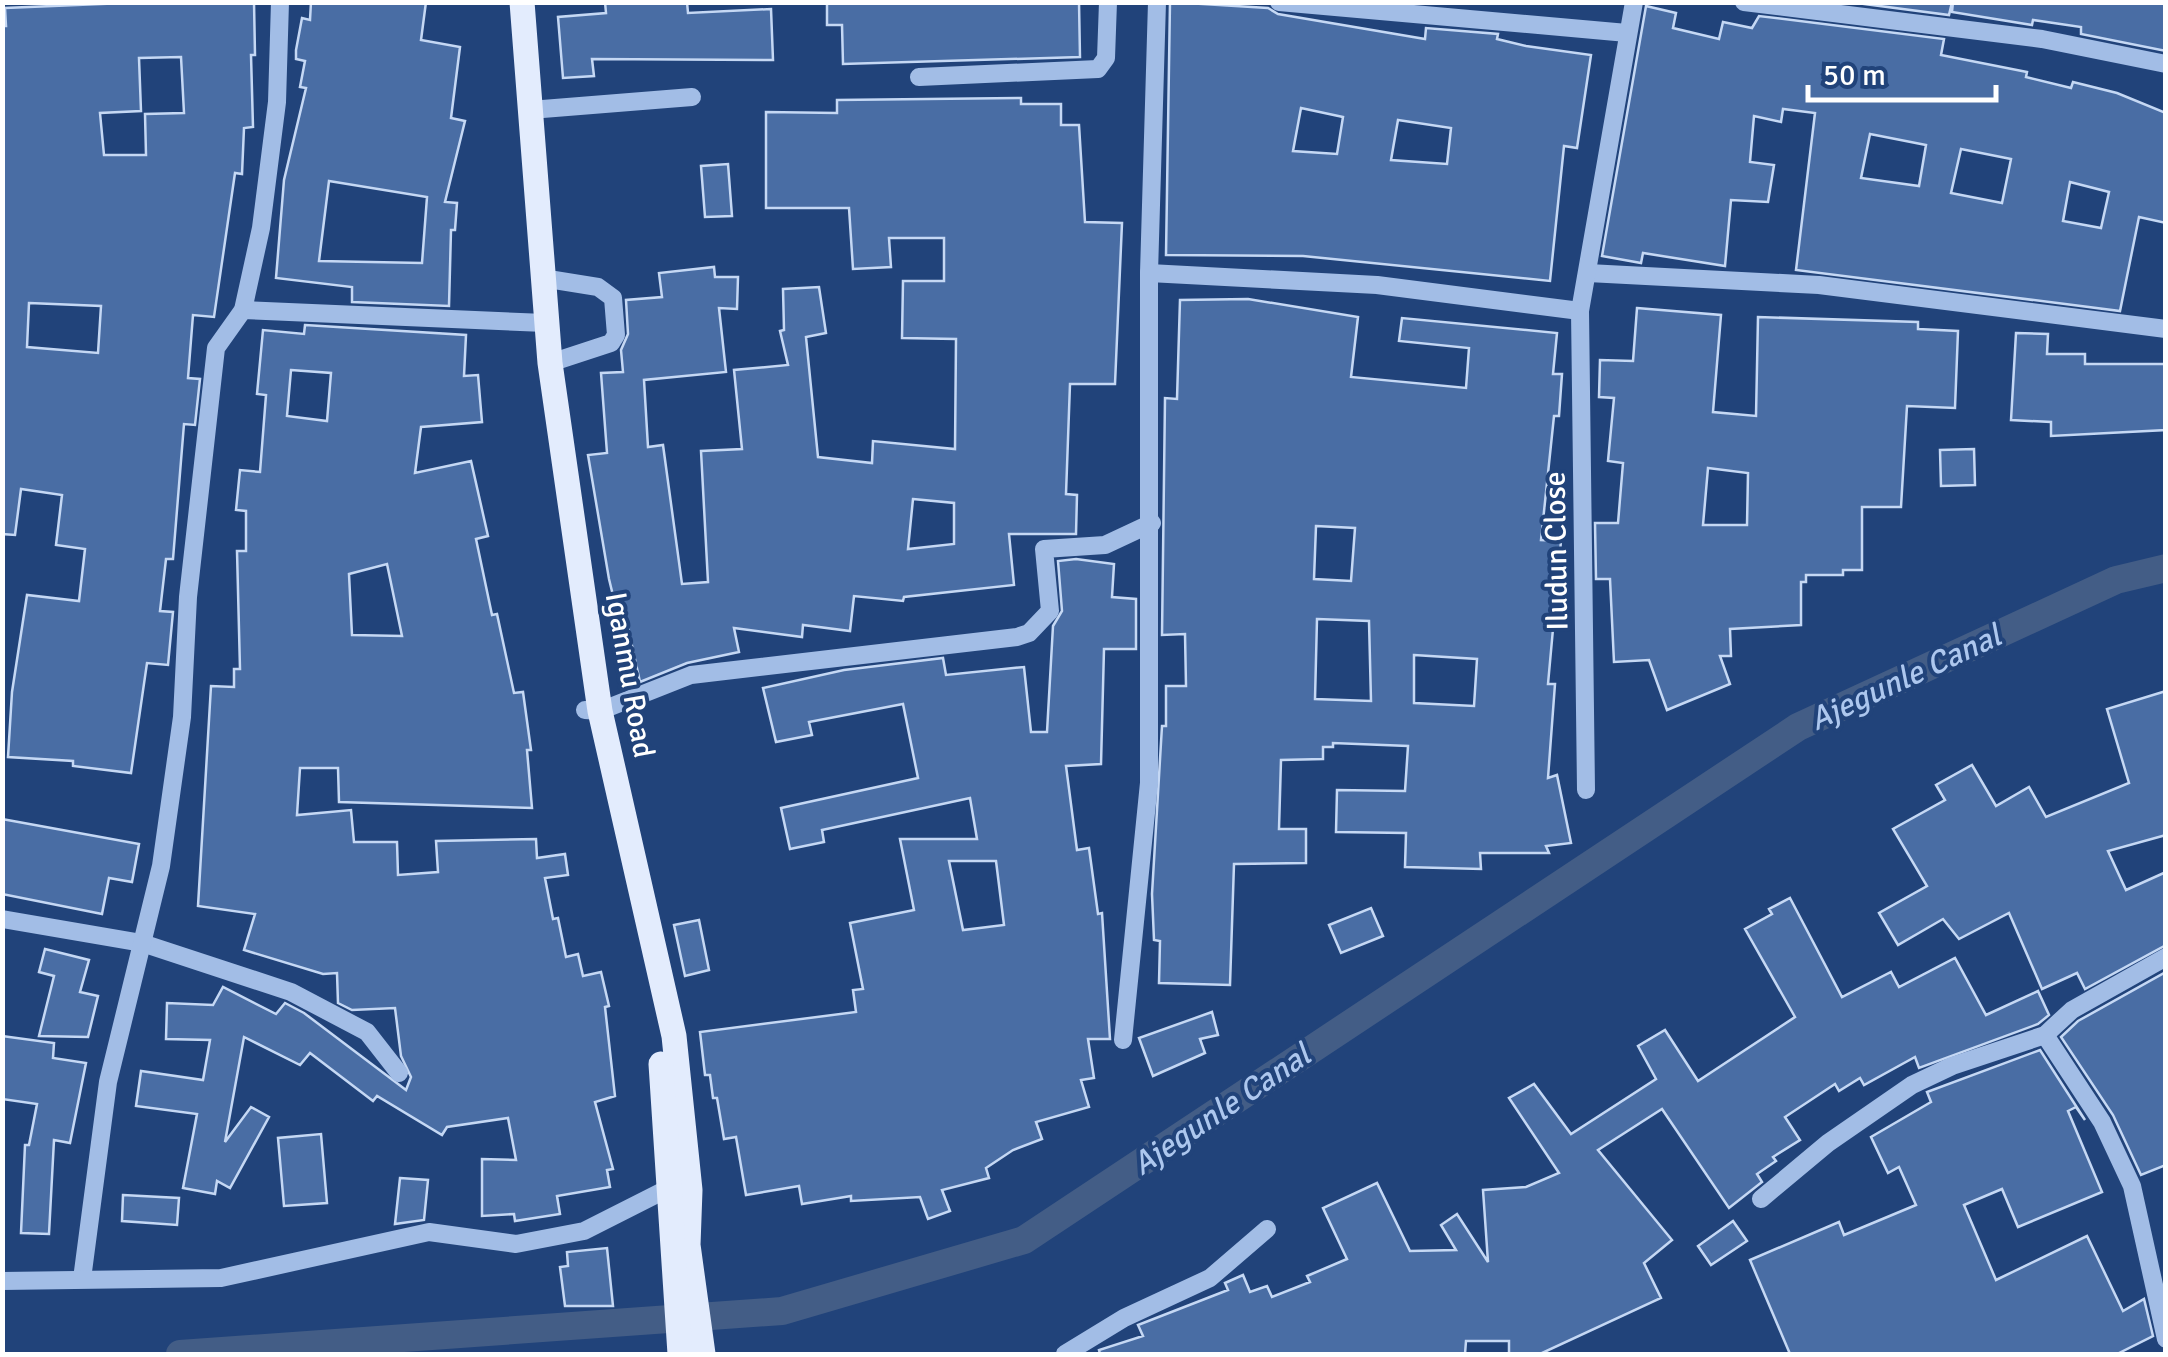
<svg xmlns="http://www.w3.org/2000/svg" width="2168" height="1357" font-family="Signika,sans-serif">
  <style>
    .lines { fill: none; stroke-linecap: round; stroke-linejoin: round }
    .canal { stroke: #435d86; stroke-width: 28 }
    .building { fill: #496da4; stroke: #c5d8f4; stroke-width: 2.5; fill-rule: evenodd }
    .minor { stroke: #a2bde6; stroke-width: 18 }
    .major { stroke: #e3ecfd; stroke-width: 25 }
    .labels { text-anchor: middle; stroke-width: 8; stroke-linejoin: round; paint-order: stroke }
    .street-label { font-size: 30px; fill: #fff; stroke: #21437a }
    .water-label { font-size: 32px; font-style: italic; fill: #adc7ee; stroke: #21437a }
  </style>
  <rect width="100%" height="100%" fill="#21437a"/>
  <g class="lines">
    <path class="canal" d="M180,1354L782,1311L1024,1240L1798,727L2116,580L2166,568"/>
  </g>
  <g class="building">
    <path d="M149,2H254L255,55H251L253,127L244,128L242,174L235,173L214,317L193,315L188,378L200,379L195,425L184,424L173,559H166L160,611L173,612L168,665L147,663L131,773L73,766V761L8,757L12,692L27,595L79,601L85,549L56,545L62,495L21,489L15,535L2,534V26H6L5,8ZM181,57L184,113L145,114L146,155H104L100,113L141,111L139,58ZM29,303L101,306L98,353L27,347Z"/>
    <path d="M311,2H426L421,40L460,47L451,118L465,121L445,202L457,203L455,230H451L449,306L352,302V287L276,278L284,180L306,88L300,87L305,61L296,59V50L302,18L310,20ZM329,181L427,197L422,263L319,261Z"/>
    <path d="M605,2H687L688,13L771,9L773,60L592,59L594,76L563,78L558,17L606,13Z"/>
    <path d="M827,2H1079L1080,57L843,64L842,25H827Z"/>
    <path d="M1170,2L1268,8L1278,14L1425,39L1426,28L1498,34L1497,39L1526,46L1591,55L1577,148L1564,146L1550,281L1303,256L1166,255ZM1301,108L1343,117L1337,154L1293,151ZM1398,120L1451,128L1447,164L1391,160Z"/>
    <path d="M1849,2H1952L1949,15Z"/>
    <path d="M1953,2H2166V51L2081,34V27L2033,20L2032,25L1952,12Z"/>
    <path d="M1646,6L1676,13L1673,28L1719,39L1723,22L1752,28L1759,16L1944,39L1941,55L2027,72L2026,77L2071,88L2073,82L2117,93L2166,113V223L2139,217L2120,311L1796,270L1815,113L1783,109L1781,122L1754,116L1750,162L1774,165L1768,202L1731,200L1725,266L1643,253L1641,263L1602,256ZM1870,134L1926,145L1919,186L1861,178ZM1961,149L2011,159L2002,203L1951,193ZM2070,182L2109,192L2101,228L2063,221Z"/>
    <path d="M1021,98V104H1061V125H1079L1085,222L1122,223L1115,384H1070L1066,494L1077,495L1076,534H1009L1014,585L904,597L903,601L854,596L850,631L803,625L802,637L734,628L739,652L687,663L640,682L625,614L618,616L609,579L588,455L607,453L601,373L623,372L621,350L628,334L626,300L662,297L659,273L714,267L715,277H738L737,309L719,308L726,372L644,380L648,447L663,445L682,584L708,582L701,451L742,449L734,370L788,365L780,331L784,330L783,289L819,287L826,333L806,337L818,457L872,463L873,441L955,449L956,339L902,338L903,281H944V238H889L891,267L853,269L849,208H766V112L837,113V100ZM913,499L954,503V544L908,549Z"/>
    <path d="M728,164L732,216L705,217L701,166Z"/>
    <path d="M1248,299L1358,317L1351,377L1466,388L1469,348L1399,341L1402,318L1557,333L1553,374H1562L1559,416H1554L1541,540L1561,541L1548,684H1555L1548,778L1557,775L1571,843L1546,846L1549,853H1480L1481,869L1405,867L1406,833L1336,832L1337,790L1405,791L1408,746L1333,743V747H1323V759L1281,760L1279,829H1306V863L1234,864L1230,985L1159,983L1160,941L1154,940L1152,894L1162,726H1166V686H1186L1185,634L1162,635L1165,398L1177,399L1180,300ZM1316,526L1355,528L1351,581L1314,579ZM1317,619L1369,621L1371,701L1315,699ZM1414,655L1477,659L1474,706L1414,703Z"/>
    <path d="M1637,308L1721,315L1713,412L1756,416L1758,317L1918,322V329L1958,331L1955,408L1907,406L1901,507H1862V570H1843V575H1806V582H1801V625L1730,629L1731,656H1720L1730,684L1667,710L1649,660L1614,662L1610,579H1596L1595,523H1618L1623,463L1608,461L1614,398L1599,397L1600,360L1633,361ZM1708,468L1748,473L1747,525H1703Z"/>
    <path d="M305,325L466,335L464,376L478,375L482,422L421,427L415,473L471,461L488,536L476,539L492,615L497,614L514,693L523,692L531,750H527L532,808L339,802L338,768H300L297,815L351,810L354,842H397L398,875L438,872L436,841L536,839L537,858L565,854L568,875L545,878L553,919L558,918L566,957L578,954L583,976L601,972L609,1006L605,1007L615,1096L595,1102L613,1169L607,1170L610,1187L557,1196L560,1214L515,1221L514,1214L482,1216V1159L516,1160L508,1118L447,1127L442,1135L377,1096L373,1101L310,1053L300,1065L244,1037L225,1142L251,1107L269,1117L230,1188L217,1181L215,1194L183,1188L197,1114L136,1106L141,1071L203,1080L210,1040L166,1039L167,1003L213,1005L223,987L276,1014L285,1003L304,1013L406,1090L411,1077L401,1056L395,1008L352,1010L338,1003L337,973L323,974L244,950L255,914L198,906L211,686L234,687V669H240L237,551H246V511L236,510L240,470L260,472L266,395L257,394L263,330L304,334ZM291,370L331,373L327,421L287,416ZM387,564L402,636L352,635L349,574Z"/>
    <path d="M2016,333L2048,334L2047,354H2085V364H2166V430L2051,436V422L2011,420Z"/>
    <path d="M1974,449L1975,485L1941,486L1940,450Z"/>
    <path d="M1076,559L1114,564L1112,597L1136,599V649H1104L1101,764L1066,766L1077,850L1089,848L1098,914L1102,913L1110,1039H1088L1094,1078L1081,1080L1089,1107L1036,1122L1042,1139L1013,1150L986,1168L989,1178L942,1190L950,1211L928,1219L920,1197L851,1201V1196L802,1204L799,1186L746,1195L736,1137L724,1139L717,1098H713L710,1075H705L700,1032L856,1012L853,990L863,989L850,923L914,910L900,839H977L970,798L822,830L824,842L790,849L781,808L918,778L903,704L809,722L812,735L776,742L763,688L844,670L943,658L946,675L1024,667L1031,732H1047L1053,626L1062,611L1058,561ZM949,861H996L1004,925L963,930Z"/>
    <path d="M2166,691V835L2108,851L2126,890L2166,872V945L2085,989L2077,973L2042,989L2009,913L1959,939L1943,919L1898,945L1879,913L1927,886L1893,829L1945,800L1936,785L1972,765L1996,806L2029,787L2046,817L2129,783L2107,709Z"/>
    <path d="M2,819L139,844L132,882L109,878L102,914L2,894Z"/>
    <path d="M1790,898L1842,997L1891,972L1899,987L1955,958L1986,1015L2038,991L2049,1015L2038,1024L1919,1068L1915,1057L1864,1085L1860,1078L1839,1091L1835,1084L1785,1117L1800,1140L1773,1157L1776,1161L1757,1174L1762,1182L1729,1208L1662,1109L1598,1150L1672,1240L1644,1263L1661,1298L1540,1354H1509V1341H1466L1465,1354H1100L1099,1350L1143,1336L1138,1325L1228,1290L1225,1283L1243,1275L1250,1292L1267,1286L1272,1297L1310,1282L1307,1276L1347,1259L1323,1208L1377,1183L1410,1251L1456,1250L1441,1225L1457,1214L1488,1262L1483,1190L1526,1187L1559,1173L1509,1098L1534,1084L1571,1134L1656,1079L1638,1046L1665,1030L1698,1081L1795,1017L1745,929L1772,914L1769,909Z"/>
    <path d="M1371,908L1383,936L1341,953L1329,925Z"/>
    <path d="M699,920L709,970L685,976L674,925Z"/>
    <path d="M45,949L89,960L80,992L98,996L88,1037L39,1036L54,976L39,972Z"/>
    <path d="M2166,972V1165L2141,1175L2113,1115L2061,1037L2078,1021Z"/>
    <path d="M1212,1012L1218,1035L1200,1039L1205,1053L1153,1076L1139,1038Z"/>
    <path d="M2,1036L54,1043L53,1058L86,1063L70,1143L54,1140L49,1234L21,1233L25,1145H29L37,1104L2,1099Z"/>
    <path d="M2040,1050L2085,1120L2076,1107L2068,1111L2102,1192L2018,1227L2002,1189L1964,1205L1996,1280L2087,1236L2123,1311L2144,1299L2153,1336L2117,1354H1790L1750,1260L1839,1222L1844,1235L1916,1205L1899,1167L1888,1173L1871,1137L1931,1102L1927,1092Z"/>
    <path d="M321,1134L327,1203L284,1206L278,1138Z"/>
    <path d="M400,1178L428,1180L424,1220L395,1224Z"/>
    <path d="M123,1195L179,1198L177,1225L122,1221Z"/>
    <path d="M1733,1221L1747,1241L1711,1265L1698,1246Z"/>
    <path d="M607,1248L613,1306H565L560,1267L568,1266L567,1252Z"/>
  </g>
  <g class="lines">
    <g class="minor">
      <path d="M1279,2L1627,33"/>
      <path d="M1744,2L2042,39L2166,64"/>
      <path d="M919,77L1098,69L1106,58L1108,2"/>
      <path d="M530,110L692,97"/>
      <path d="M1149,273L1377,285L1580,311"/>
      <path d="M1588,273L1819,285L2166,329"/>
      <path d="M542,278L598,287L613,298L616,335L611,343L550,363"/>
      <path d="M243,310L545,323"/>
      <path d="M585,710L600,711L691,675L1017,637L1029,633L1050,611L1044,549L1105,545L1152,523"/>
      <path d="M1586,790L1580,311L1634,2"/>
      <path d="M2,919L142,943L291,992L367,1032L399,1073"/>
      <path d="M2045,1035L2102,1122L2132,1186L2166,1339"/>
      <path d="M1123,1040L1149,783V273L1157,2"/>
      <path d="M1761,1199L1828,1143L1912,1085L1952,1066L2045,1035L2072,1010L2166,957"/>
      <path d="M82,1279L108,1082L161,866L182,717L188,597L216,348L243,310L261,228L277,102L280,2"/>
      <path d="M2,1281L221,1278L429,1232L516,1244L584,1231L667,1189"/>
      <path d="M1065,1354L1124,1318L1210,1278L1267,1229"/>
    </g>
    <g class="major">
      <path d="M522,2L550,363L600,711L674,1036L690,1190L688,1245L703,1354"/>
      <path d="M661,1064L680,1354"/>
    </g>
  </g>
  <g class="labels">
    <g class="street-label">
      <text transform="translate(1556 551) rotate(-91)" y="10">Iludun Close</text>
      <text transform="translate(630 675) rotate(80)" y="10">Iganmu Road</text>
    </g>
    <g class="water-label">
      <text transform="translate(1905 677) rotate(-25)" y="11">Ajegunle Canal</text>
      <text transform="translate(1221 1109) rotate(-34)" y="11">Ajegunle Canal</text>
    </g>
  </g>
  <rect width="2168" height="1357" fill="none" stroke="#ffffff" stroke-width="10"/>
  <path d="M1808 85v15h188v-15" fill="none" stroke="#ffffff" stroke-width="5"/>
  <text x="1823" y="85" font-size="30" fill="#ffffff" stroke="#21437a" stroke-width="8" paint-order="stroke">50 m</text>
</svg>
